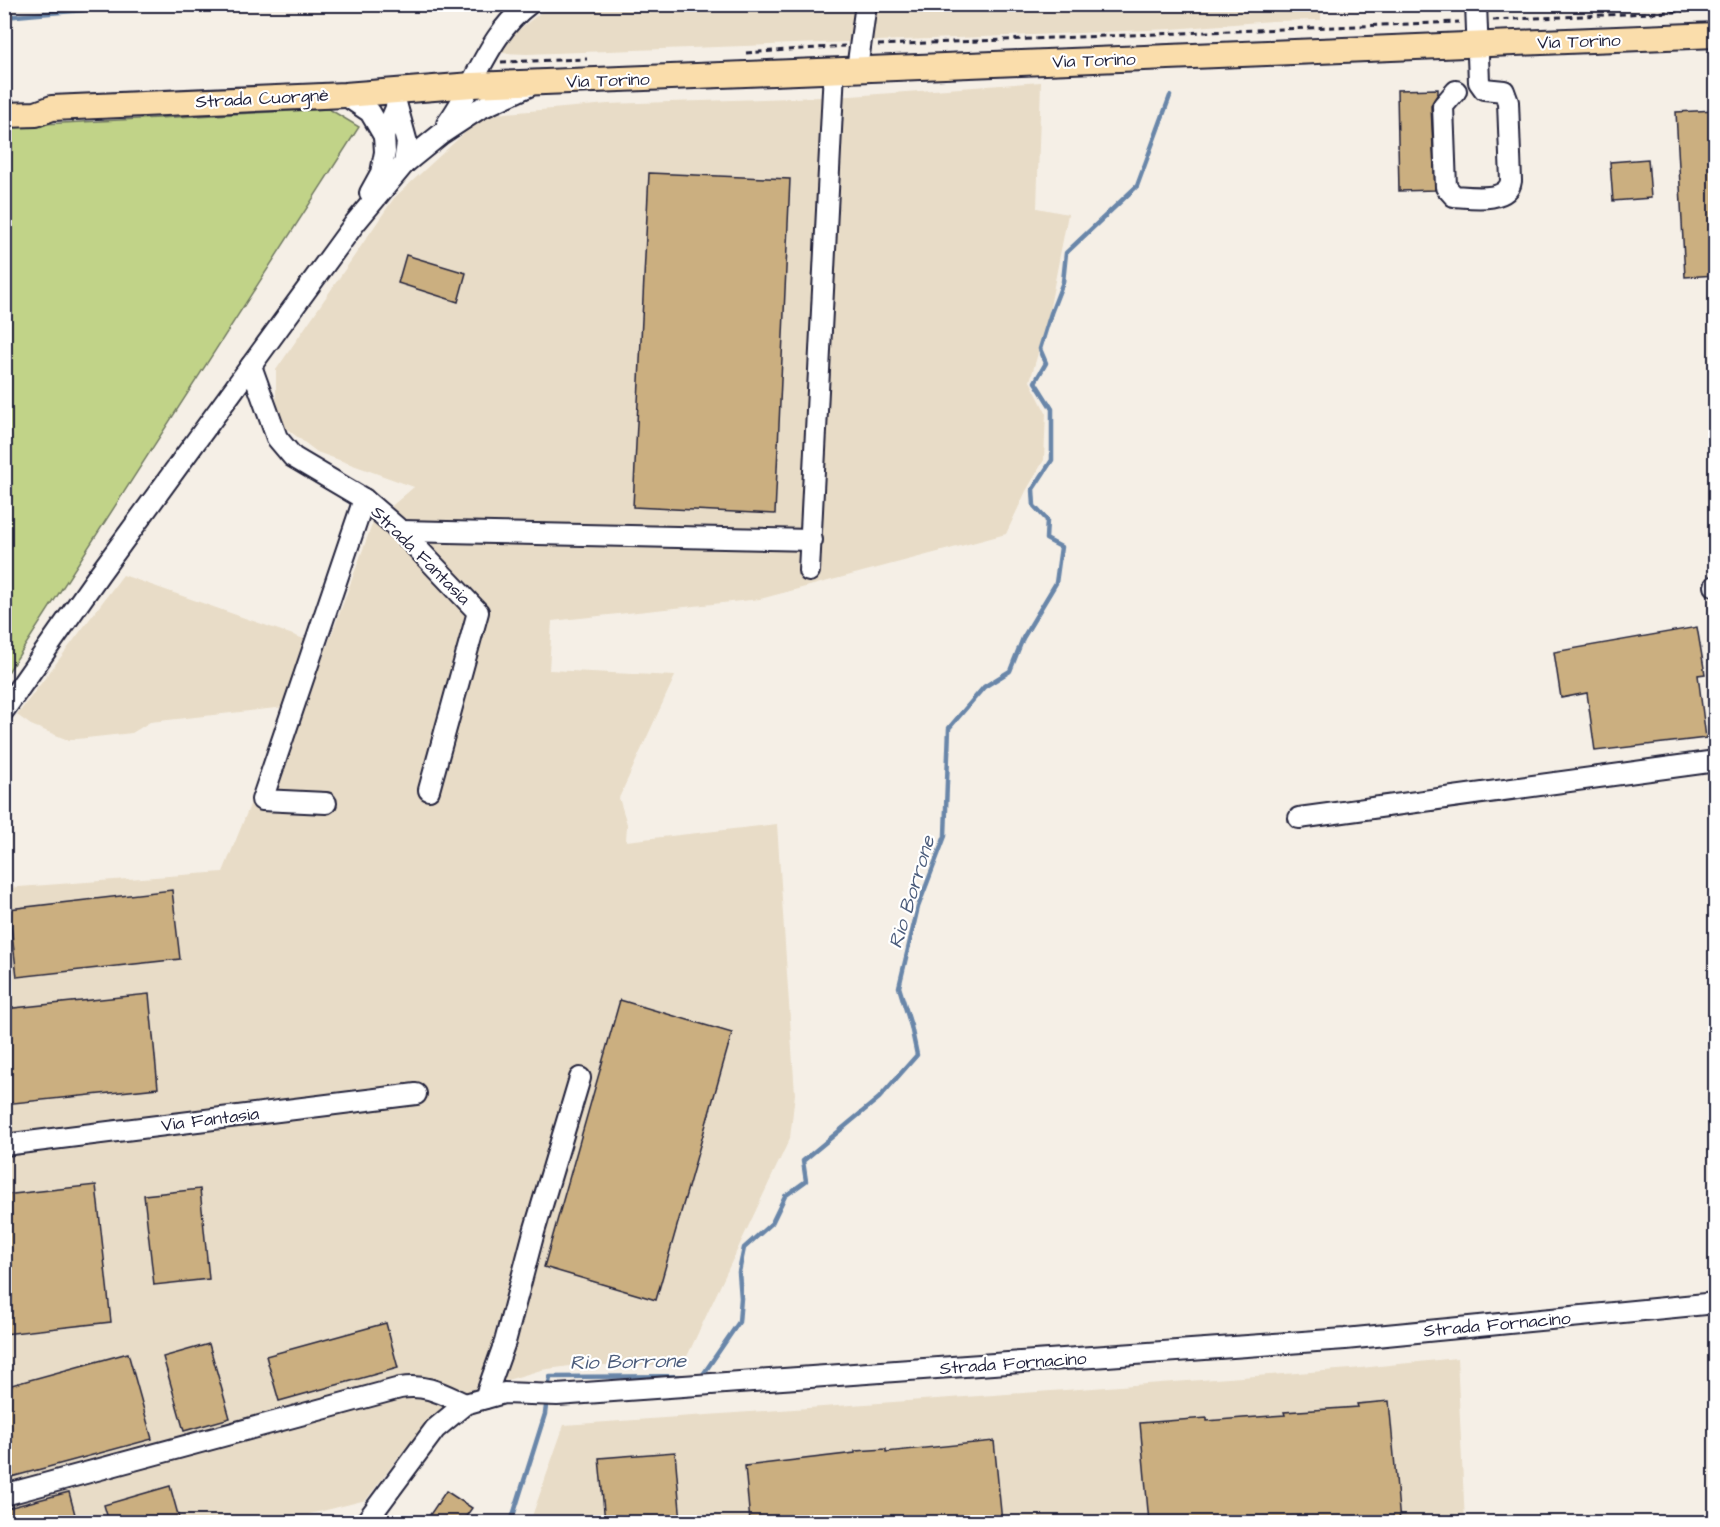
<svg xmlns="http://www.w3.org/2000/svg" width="1720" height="1527" font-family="'Architects Daughter',sans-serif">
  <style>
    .built { fill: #e8dcc7 }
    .green { fill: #c1d388; stroke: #727a62; stroke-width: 1.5 }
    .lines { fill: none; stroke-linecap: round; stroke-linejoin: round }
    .stream { stroke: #6986a9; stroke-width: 4.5 }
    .building { fill: #cbaf80; stroke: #22223b; stroke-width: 1.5 }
    .minor-casing { stroke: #22223b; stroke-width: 24 }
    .major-casing { stroke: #22223b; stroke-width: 28 }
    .path { stroke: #22223b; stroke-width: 3; stroke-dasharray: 6 4.5; stroke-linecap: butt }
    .minor { stroke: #fff; stroke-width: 20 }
    .major { stroke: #faddab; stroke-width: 24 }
    .labels { text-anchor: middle; stroke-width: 4.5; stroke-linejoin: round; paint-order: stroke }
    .street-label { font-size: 18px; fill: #22223b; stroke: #fff }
    .water-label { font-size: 20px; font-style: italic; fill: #4b5c7b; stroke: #fff }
  </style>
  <rect width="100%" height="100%" fill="#f5efe6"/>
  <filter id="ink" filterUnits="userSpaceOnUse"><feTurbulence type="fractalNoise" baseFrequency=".0167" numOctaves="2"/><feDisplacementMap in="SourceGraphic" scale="12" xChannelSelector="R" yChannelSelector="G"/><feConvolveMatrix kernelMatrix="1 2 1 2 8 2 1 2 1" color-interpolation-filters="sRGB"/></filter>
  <g filter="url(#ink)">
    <g class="built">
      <path d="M550,5H1321V20L1271,21L1172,29L983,37L527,54L500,53L516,32Z"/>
      <path d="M1041,82L1037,208L1068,214L1047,322L1030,381L1046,413L1044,460L1026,491L1006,534L760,599L552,621L549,670L675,676L619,798L627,824L626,841L777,824L795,1094L790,1138L683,1365H577L541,1370L488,1386L447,1406L407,1446L366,1500L279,1522H5V888L223,872L248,810L285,707L150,722L132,733L68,740L31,725L17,715L123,575L327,647L373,522L414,487L317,452L283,426L276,398V370L394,198L484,115L608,104L851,96Z"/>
      <path d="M1457,1358L1465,1522H530L564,1425L1093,1388L1351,1369Z"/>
    </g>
    <path class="green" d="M329,109L359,127L5,677V126Z"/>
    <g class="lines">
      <g class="stream">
        <path d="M4,17L84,10"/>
        <path d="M548,1390L550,1377L702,1376L739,1322L741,1298L739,1272L744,1248L772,1223L785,1196L806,1181L803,1161L879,1098L917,1055L911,1026L899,987L918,907L945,836L949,728L984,687L1010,671L1023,638L1056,583L1061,547L1046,539L1047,520L1034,506L1033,489L1052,460V409L1035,382L1046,363L1040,349L1051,313L1063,282L1066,253L1137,186L1170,96"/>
        <path d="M511,1522L545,1414L547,1398"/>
      </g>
    </g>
    <g class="building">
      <path d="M1438,89V93L1431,106L1435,190L1399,191L1397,90Z"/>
      <path d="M1716,110V275L1685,277L1676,112Z"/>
      <path d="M1648,159L1651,198L1613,201L1610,162Z"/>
      <path d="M649,173L790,179L775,514L633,507Z"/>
      <path d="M406,255L466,273L458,302L398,283Z"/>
      <path d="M1697,627L1705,674L1698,675L1706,738L1595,751L1587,693L1561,698L1554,652Z"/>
      <path d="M172,890L180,959L17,977L9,909Z"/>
      <path d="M149,994L158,1088L4,1104V1009Z"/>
      <path d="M620,1000L732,1033L656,1300L544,1267Z"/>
      <path d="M96,1185L111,1322L4,1334V1195Z"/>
      <path d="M200,1189L209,1279L154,1285L144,1195Z"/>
      <path d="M386,1323L398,1368L279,1401L266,1356Z"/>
      <path d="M209,1344L230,1418L184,1431L163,1357Z"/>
      <path d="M128,1353L152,1439L4,1479V1387Z"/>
      <path d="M1389,1401L1400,1522H1149L1140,1423L1207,1418V1421L1243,1418L1285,1415L1284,1412L1358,1407L1357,1404Z"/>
      <path d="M994,1441L1002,1522H750L745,1466L855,1453V1451L886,1449V1452Z"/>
      <path d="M675,1452L681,1522H605L599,1458Z"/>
      <path d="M170,1486L180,1522H109L104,1505Z"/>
      <path d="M446,1491L472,1508L462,1522H425Z"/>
      <path d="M69,1492L77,1522H4V1509Z"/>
    </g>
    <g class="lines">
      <defs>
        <g id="minor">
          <path d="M857,69L866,4"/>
          <path d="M1456,91L1443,106L1446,187L1454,196C1471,197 1508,203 1511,181L1508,102L1504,91L1484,89L1479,82L1476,4"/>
          <path d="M345,95L370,112L384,136"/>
          <path d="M396,103L407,143L404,164"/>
          <path d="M447,124C476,85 488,34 529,4"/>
          <path d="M370,193L381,173L385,152L384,136L396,108"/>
          <path d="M251,366L277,438L293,457L364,499L401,531L478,612L429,790"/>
          <path d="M401,531L812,540"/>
          <path d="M809,571L834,70"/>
          <path d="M1715,586H1716"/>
          <path d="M4,710L100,573L355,223L404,164L441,134L479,109L529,86"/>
          <path d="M326,803L262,800L364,499"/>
          <path d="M1299,818L1716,761"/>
          <path d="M4,1145L416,1094"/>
          <path d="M485,1398L505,1342L534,1232L580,1078"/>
          <path d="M4,1495L400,1388C427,1384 441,1393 465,1404"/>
          <path d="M366,1522L435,1429L465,1404L504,1393L557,1395L1345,1339L1716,1303"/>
        </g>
        <path id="major" d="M4,115L36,114L52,108L345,95L472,85L1716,35"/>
      </defs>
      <use href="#minor" class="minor-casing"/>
      <use href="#major" class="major-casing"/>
      <g class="path">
        <path d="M1493,20L1716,10"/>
        <path d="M878,45L1459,22"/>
        <path d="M746,53L845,46"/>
        <path d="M501,62L587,59"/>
      </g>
      <use href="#minor" class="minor"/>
      <use href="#major" class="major"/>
    </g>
  </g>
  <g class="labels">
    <g class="street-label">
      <text transform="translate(1579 41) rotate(-2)" y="6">Via Torino</text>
      <text transform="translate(1094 60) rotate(-2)" y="6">Via Torino</text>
      <text transform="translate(608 80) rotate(-2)" y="6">Via Torino</text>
      <text transform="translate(262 98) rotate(-3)" y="6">Strada Cuorgnè</text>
      <text transform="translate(421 555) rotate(45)" y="6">Strada Fantasia</text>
      <text transform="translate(210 1119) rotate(-7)" y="6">Via Fantasia</text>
      <text transform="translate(1497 1324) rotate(-5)" y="6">Strada Fornacino</text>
      <text transform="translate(1013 1363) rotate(-4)" y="6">Strada Fornacino</text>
    </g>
    <g class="water-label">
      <text transform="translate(911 892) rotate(-73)" y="7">Rio Borrone</text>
      <text transform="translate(628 1361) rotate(-1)" y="7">Rio Borrone</text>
    </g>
  </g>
  <rect width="1720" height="1527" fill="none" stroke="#fff" stroke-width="24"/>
  <rect x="12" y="12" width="1696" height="1503" fill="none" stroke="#22223b" stroke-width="2" filter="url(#ink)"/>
</svg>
